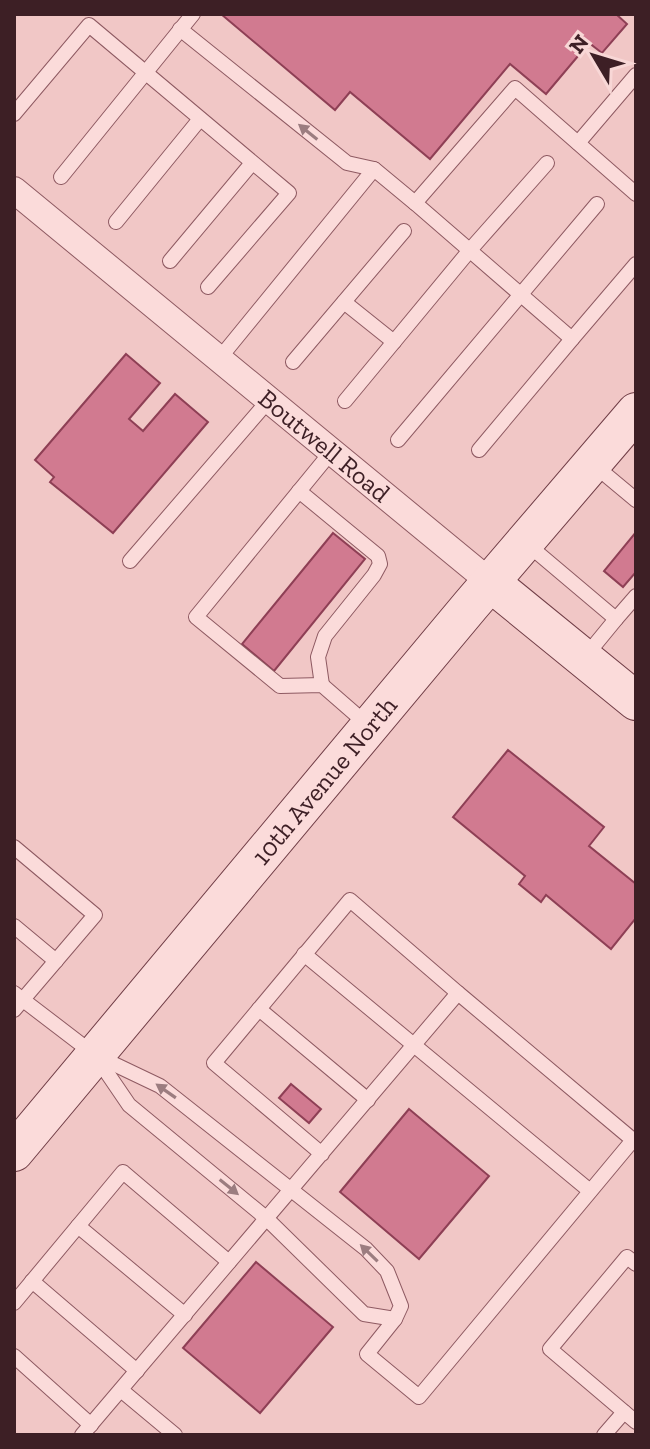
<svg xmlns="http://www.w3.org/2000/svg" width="650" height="1449" font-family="'Zilla Slab',serif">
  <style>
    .building { fill: #d17a90; stroke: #8e3f55; stroke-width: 2 }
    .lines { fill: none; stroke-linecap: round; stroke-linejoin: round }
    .lane-casing { stroke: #8e5a62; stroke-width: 16 }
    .street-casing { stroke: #8e5a62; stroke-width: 28 }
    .secondary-casing { stroke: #703d46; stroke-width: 40 }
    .lane { stroke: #fbdbda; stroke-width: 14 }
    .street { stroke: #fbdbda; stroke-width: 26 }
    .secondary { stroke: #fbdbda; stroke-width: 38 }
    .oneway { fill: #9c7d80 }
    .labels { text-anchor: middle; stroke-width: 6; stroke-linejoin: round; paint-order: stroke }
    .street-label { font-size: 26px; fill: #3d1f25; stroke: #f8d7d6 }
  </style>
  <rect width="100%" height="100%" fill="#f1c7c6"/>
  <g class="building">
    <path d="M221,14H616L627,24L602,53L589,43L546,94L510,64L430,159L350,92L335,110Z"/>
    <path d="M126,354L160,383L129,419L143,431L175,394L208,422L113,533L50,482L54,477L35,460Z"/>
    <path d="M636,532V572L623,587L604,571Z"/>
    <path d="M333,533L365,559L274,671L242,644Z"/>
    <path d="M508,750L604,827L589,846L636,884V918L611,949L546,895L541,902L519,884L525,876L453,817Z"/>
    <path d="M291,1084L321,1109L309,1123L279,1098Z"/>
    <path d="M409,1109L489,1176L419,1259L340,1192Z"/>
    <path d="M256,1262L333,1327L260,1413L183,1348Z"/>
  </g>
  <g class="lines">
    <defs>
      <g id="lane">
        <path d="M180,29L347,163L374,169"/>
        <path d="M14,114L89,25L289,193L208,287"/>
        <path d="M578,143L636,75"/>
        <path d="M61,177L193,14"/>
        <path d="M415,203L572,339L636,264"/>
        <path d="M116,222L200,119"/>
        <path d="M170,261L252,163"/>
        <path d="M344,302L394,342"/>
        <path d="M219,359L374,169L415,203L515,88L636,194"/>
        <path d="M293,362L404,231"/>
        <path d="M345,401L470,250L547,163"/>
        <path d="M398,440L597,204"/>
        <path d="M479,450L572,339"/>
        <path d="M332,451L196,617L280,686L322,685L369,726"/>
        <path d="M594,465L636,500"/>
        <path d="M299,491L378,556L380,564L374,575L325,636L318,657L322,685"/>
        <path d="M526,543L616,619L636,596"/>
        <path d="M130,561L269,400"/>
        <path d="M584,658L616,619"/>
        <path d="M14,847L95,915L14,1010"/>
        <path d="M14,926L56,961"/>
        <path d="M304,954L590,1191"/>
        <path d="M14,993L95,1055L160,1086L366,1249L387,1271L401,1306L395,1319L367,1354L419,1397L633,1140L458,993"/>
        <path d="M259,1009L368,1100"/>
        <path d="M97,1058L129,1105L266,1218L364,1314L395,1319"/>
        <path d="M78,1226L185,1315"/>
        <path d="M636,1264L627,1257L550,1349L636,1422"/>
        <path d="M32,1281L137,1371"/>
        <path d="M14,1303L123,1172L229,1262"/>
        <path d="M14,1356L91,1425"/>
        <path d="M121,1390L175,1435"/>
        <path d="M82,1435L458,993L350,900L214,1063L322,1154"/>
        <path d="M604,1435L624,1412"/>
      </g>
      <g id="street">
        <path id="s1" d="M14,190L490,582"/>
      </g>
      <g id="secondary">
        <path d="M490,582L636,701"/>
        <path id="s2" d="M14,1152L470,606L636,412"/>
      </g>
    </defs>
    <use href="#lane" class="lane-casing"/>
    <use href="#street" class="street-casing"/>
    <use href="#secondary" class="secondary-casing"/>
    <use href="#lane" class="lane"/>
    <use href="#street" class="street"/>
    <use href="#secondary" class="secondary"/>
  </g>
  <defs><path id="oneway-solid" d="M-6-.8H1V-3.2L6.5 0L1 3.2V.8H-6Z" transform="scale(2)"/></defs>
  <g class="oneway">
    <use href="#oneway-solid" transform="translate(308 132) rotate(-141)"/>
    <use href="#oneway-solid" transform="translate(166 1091) rotate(-145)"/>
    <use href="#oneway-solid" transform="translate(229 1187) rotate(39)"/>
    <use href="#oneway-solid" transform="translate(369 1253) rotate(-136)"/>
  </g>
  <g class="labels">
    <g class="street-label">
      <text dy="9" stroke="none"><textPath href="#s1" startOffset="402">Boutwell Road</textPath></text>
      <text dy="9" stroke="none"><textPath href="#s2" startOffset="484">10th Avenue North</textPath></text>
    </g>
  </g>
  <rect width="650" height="1449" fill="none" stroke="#3d1f25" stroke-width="32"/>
  <g transform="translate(594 56) rotate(308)" stroke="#f8d7d6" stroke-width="6" paint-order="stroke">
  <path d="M0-6L14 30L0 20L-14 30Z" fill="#3d1f25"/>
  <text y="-12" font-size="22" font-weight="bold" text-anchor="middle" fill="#3d1f25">N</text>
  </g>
</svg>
